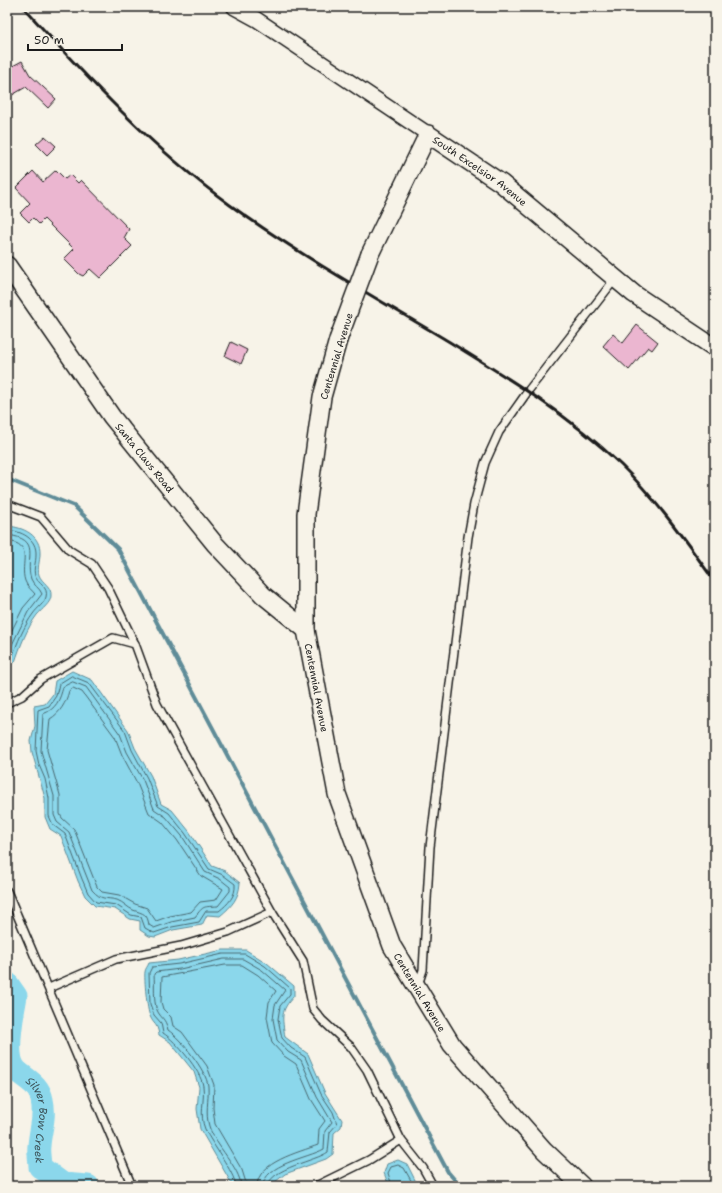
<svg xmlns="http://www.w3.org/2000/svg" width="722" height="1193" font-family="'Shantell Sans',sans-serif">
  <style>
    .water { fill: #8bd7eb; stroke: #5f8c98 }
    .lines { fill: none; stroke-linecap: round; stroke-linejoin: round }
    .shore { stroke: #48676f; stroke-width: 1 }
    .stream { stroke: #5f8c98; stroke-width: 4 }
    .river { stroke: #8bd7eb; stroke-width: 23 }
    .building { fill: #ebb6d0; stroke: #1c1c1c }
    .service-casing { stroke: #1c1c1c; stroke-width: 10 }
    .minor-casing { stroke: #1c1c1c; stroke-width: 17 }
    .tertiary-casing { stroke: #1c1c1c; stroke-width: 20 }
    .service { stroke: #f7f3e8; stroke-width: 7 }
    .minor { stroke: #f7f3e8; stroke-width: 14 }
    .tertiary { stroke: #f7f3e8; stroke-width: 17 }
    .rail { stroke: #1c1c1c; stroke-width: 3 }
    .tertiary-bridge-casing { stroke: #1c1c1c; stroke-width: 20; stroke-linecap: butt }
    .tertiary-bridge { stroke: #f7f3e8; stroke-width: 17 }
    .labels { text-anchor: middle; stroke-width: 4; stroke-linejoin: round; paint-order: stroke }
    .street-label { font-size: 10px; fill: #1c1c1c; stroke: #f7f3e8 }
    .water-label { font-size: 11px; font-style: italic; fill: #3d545a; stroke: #f7f3e8 }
  </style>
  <rect width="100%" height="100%" fill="#f7f3e8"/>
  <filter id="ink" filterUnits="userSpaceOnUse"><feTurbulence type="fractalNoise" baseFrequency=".025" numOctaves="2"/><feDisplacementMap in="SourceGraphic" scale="8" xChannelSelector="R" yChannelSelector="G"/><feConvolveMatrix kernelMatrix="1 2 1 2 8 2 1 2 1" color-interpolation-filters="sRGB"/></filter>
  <g filter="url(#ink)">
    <g class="water">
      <path d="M7,526C23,527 41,535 40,554C40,561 37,568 39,575C42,583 52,586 51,596C51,603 42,609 37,615C27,628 20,647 15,662L7,665Z"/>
      <path d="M72,671L92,680L128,730L135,748L151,776L161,804L172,810L189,831L212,866L225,871L240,883C239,898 232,906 220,916L207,915L202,925L173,930L155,937L149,936L140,930V921L130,919L115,909L95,906L85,896L78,881L61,836L50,829L45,817V798L32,752L31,741L35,726L34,706L45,704L53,694L55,681Z"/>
      <path d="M223,950H246L267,963L294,986V996C280,1011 282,1017 285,1037L308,1054L325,1093L342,1120L341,1127L334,1133L333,1154L326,1159L285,1174L270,1186H233L200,1129L197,1109L199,1087L194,1072L170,1042L159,1035C157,1022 154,1026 150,1016C147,1011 144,977 145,972C145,969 148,966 149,963L178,960Z"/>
      <path d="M398,1160L407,1164L418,1186H389L384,1173L387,1164Z"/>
    </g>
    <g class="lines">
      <g class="shore">
        <path d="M7,530C21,531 37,538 36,555C36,563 33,568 35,576C38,584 49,587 46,597C44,604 37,608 33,614C24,626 17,643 12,658L7,660"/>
        <path d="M7,535C43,539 24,558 31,579C33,585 40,588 42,594L28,612L7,655"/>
        <path d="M7,541C35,544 19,563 25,581C27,587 32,590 35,594L23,608L7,640"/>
        <path d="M72,676L89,683L125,731L132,750L147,778L158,806L169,813L185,833L209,869L223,875L235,884C236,896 228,904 219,911H206L199,922L172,927L154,933L145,928L141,917L131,915L116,905L96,902L88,893L82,879L65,834L53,825L49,816V798L45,779L39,765L36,751L38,710L49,706L56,696L59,684Z"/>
        <path d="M73,682L86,687L120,734L127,752L143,780L154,809L166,817L182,836L205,872L220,879L230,887V891L218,906C203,907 204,905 195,917L171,922L154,928L149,925C147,913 144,914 133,910C128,908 123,902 117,900C105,897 102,901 92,890L69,832L57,822L54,815V796L41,751L43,714C56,709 60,700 63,687Z"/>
        <path d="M73,688L82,692L115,737L122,755L137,783L149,813L162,822L177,840L201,876L223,889L216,900L200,902L191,912L170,916L156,921L147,908L135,904L119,895L102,892L97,887L74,829L62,818L60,814V795L47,750L50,719C60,713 66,703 69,691Z"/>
        <path d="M236,1186C234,1171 212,1145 205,1129C199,1115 205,1100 203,1086C201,1071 176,1041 163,1033L161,1023L154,1015L150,1004L149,973L152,967L179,964L223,954H245L265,966L290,988V994L280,1006L278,1019L282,1038L291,1048L305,1057L321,1094L333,1112L337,1124L330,1132L328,1152C316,1161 270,1168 268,1186"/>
        <path d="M241,1186C240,1167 215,1146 209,1126C205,1113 209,1100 208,1086C207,1071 180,1038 168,1030C165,1017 161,1019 157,1010C153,1000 155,986 154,974L156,972L180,969L224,959H243L262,970L285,990L275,1005L273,1019L277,1040L288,1052L301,1060L317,1097L332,1122L325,1131L324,1149C308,1158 264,1164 263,1186"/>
        <path d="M247,1186L242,1170L215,1124L213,1108L214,1085L207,1066L182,1032L173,1026L171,1017L163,1009L161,1002L162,977L225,965H242L258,975L276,991L269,1002L267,1017L272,1043L284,1056L296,1064L311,1099L325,1121L319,1129L318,1145C300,1152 257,1162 257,1186"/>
        <path d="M392,1186L388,1173L391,1167L398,1165L404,1168L414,1186"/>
      </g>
      <path class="stream" d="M7,479L74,506L118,549L448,1172L460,1186"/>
      <path class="river" id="s1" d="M7,983L16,996C13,1013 3,1058 17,1071C27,1080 39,1084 42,1100C46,1117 40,1130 39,1146C38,1153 40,1160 40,1167L63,1184L88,1186"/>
    </g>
    <g class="building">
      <path d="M22,61L30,75L56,99L48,108L26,87L7,98V69Z"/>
      <path d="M45,136L56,146L47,155L36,144Z"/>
      <path d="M56,170L65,179L70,175L78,183L81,180L129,229L124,238L132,246L100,278L90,269L83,276L79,274L64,259L74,249L44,219L39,224L33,218L29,222L20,213L30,203L16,188L33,171L43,182Z"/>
      <path d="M637,325L658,342L652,350L648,347L629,370L603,346L613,334L623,343Z"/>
      <path d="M231,342L247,350L241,364L225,356Z"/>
    </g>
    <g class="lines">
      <defs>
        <g id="service">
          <path d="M7,504L41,517L69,550L92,564L108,588L135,644L157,704L272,912L303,961L313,1009L322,1020L351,1047L367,1070L401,1140L423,1168L433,1186"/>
          <path d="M7,703L22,696L41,679L113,638L135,644"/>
          <path d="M7,891L132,1186"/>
          <path d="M418,985L423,970L430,847L468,537L474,504L485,463L499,432L528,391L615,279"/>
          <path d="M49,988L116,959L181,946L228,932L272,912"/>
          <path d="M316,1186L369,1160L401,1140"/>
        </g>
        <path id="minor" d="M234,7L256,19L428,134"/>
        <g id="tertiary">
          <path id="s2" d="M370,254L428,134L501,183L634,294L715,348"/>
          <path id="s3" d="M7,265L112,417L215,544L263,595L306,630"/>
          <path id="s4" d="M338,340L322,397L306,514V630L337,794L392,946L452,1045L544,1150L582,1186"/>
        </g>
      </defs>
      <use href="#service" class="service-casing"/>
      <use href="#minor" class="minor-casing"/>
      <use href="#tertiary" class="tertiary-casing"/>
      <use href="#service" class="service"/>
      <use href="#minor" class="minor"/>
      <use href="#tertiary" class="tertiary"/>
      <path class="rail" d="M23,7C87,78 152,148 230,205C298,254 371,295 443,338C505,376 568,414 621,465C657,500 686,542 715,582"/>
      <defs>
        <path id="tertiary-bridge" d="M338,340L370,254"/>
      </defs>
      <use href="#tertiary-bridge" class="tertiary-bridge-casing"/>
      <use href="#tertiary-bridge" class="tertiary-bridge"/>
    </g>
  </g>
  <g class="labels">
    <g class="street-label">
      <text dy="4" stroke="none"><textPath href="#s2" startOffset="197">South Excelsior Avenue</textPath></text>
      <text transform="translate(336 356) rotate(-73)" y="4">Centennial Avenue</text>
      <text dy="4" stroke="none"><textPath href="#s3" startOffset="237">Santa Claus Road</textPath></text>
      <text dy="4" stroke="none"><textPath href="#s4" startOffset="352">Centennial Avenue</textPath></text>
      <text dy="4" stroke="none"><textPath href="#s4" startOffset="676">Centennial Avenue</textPath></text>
    </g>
    <g class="water-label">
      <text dy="4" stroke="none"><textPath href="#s1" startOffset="151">Silver Bow Creek</textPath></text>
    </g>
  </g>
  <rect width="722" height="1193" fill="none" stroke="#f7f3e8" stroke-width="24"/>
  <rect x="12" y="12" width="698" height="1169" fill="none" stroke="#1c1c1c" stroke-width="1.5" filter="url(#ink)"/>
  <path d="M28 44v6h94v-6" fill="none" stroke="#1c1c1c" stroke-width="2"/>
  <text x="34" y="44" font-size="12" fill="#1c1c1c" stroke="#f7f3e8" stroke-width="3" paint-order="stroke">50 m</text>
</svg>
